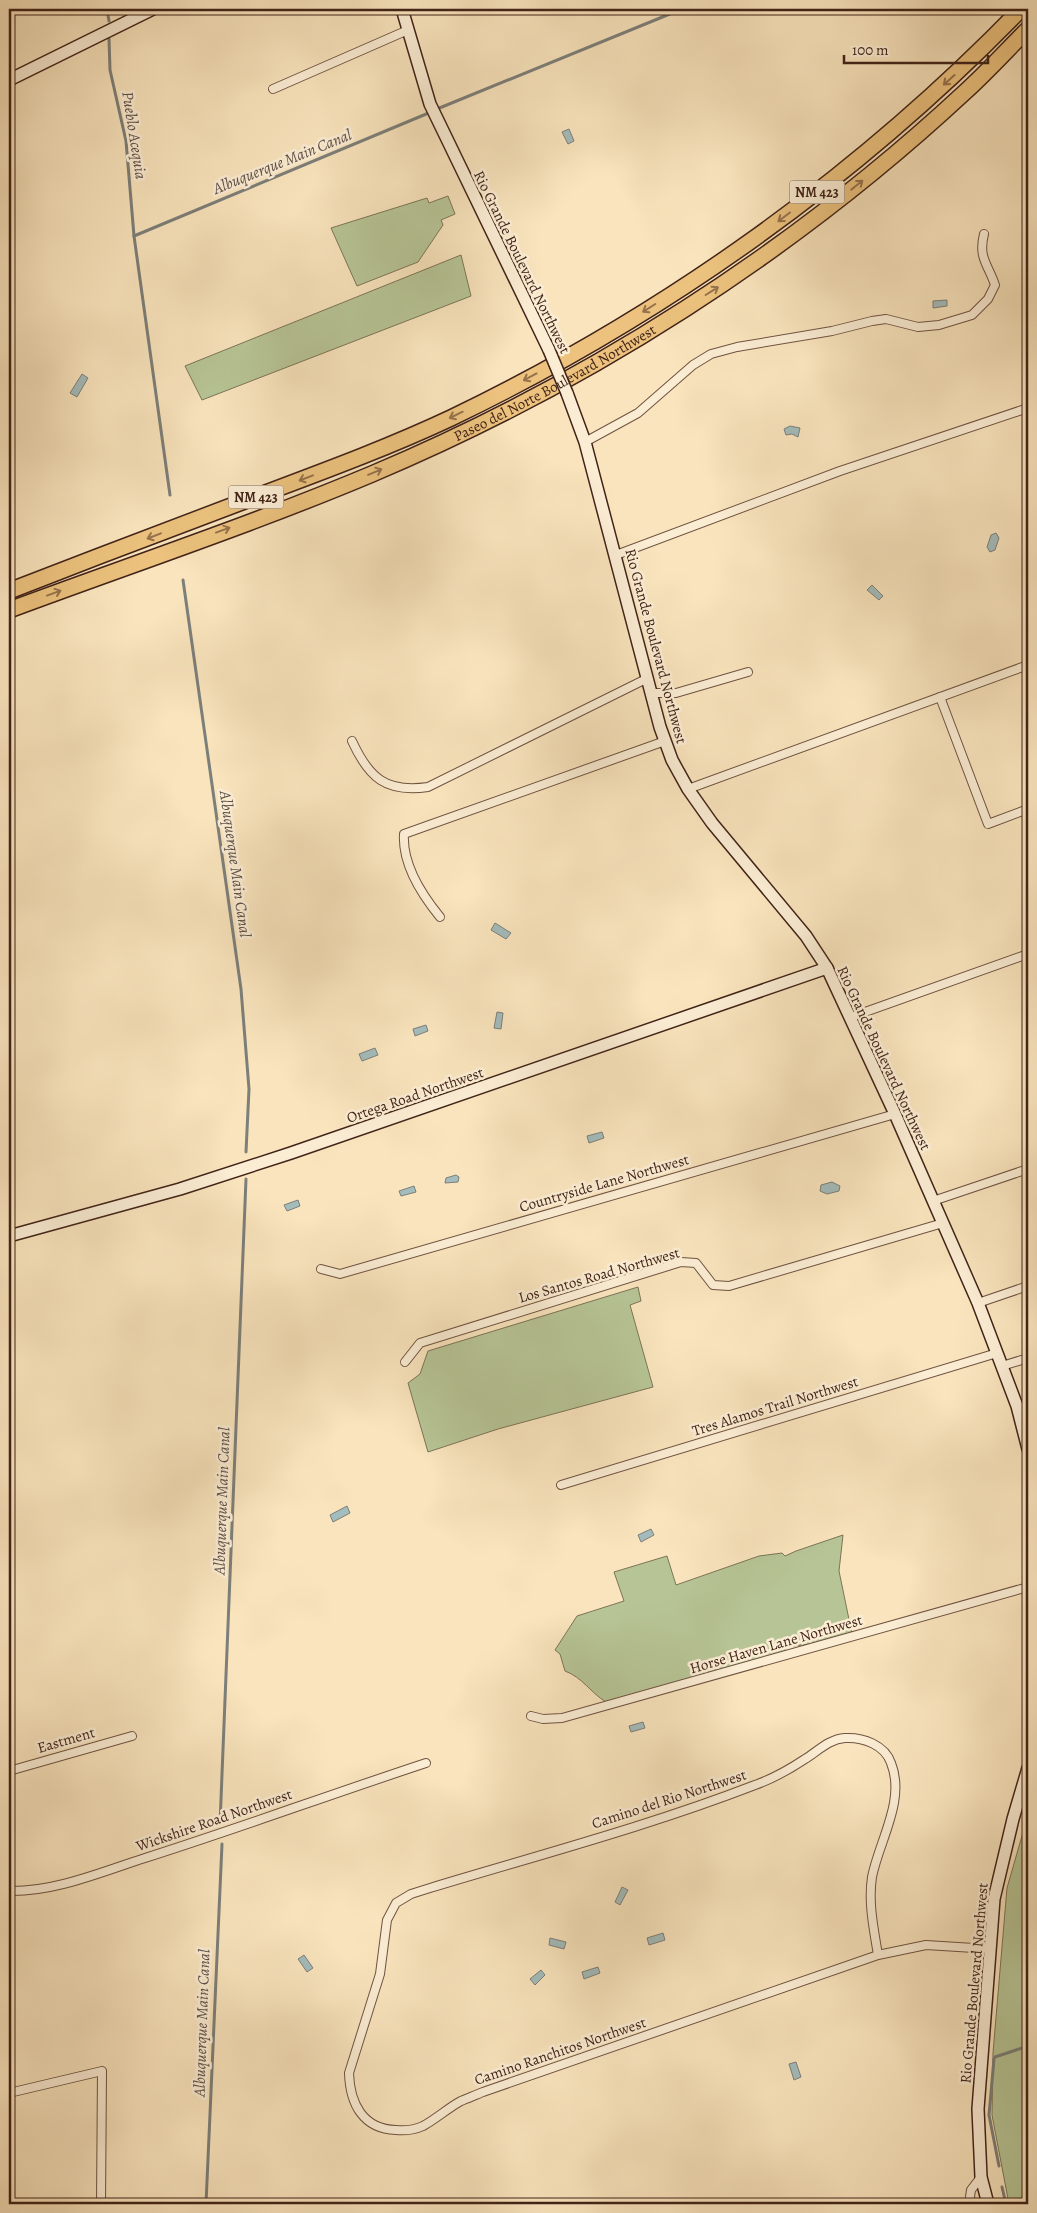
<svg xmlns="http://www.w3.org/2000/svg" width="1037" height="2213" font-family="Alegreya,serif">
  <style>
    .green { fill: #b7c596; stroke: #7c7457 }
    .water { fill: #a3bcbc; stroke: #7c7f7a }
    .lines { fill: none; stroke-linecap: round; stroke-linejoin: round }
    .stream { stroke: #7c7f7a; stroke-width: 3 }
    .street-casing { stroke: #6f5341; stroke-width: 10 }
    .secondary-casing { stroke: #412318; stroke-width: 14 }
    .highway-casing { stroke: #412318; stroke-width: 18 }
    .street { stroke: #fbedd4; stroke-width: 8 }
    .secondary { stroke: #fbedd4; stroke-width: 11 }
    .highway { stroke: #ecc27e; stroke-width: 15 }
    .secondary-bridge-casing { stroke: #412318; stroke-width: 14; stroke-linecap: butt }
    .secondary-bridge { stroke: #fbedd4; stroke-width: 11 }
    .oneway { stroke: #96724b }
    .labels { text-anchor: middle; stroke-width: 5; stroke-linejoin: round; paint-order: stroke }
    .shield { fill: #fbedd4; stroke: #796050; stroke-width: 1 }
    .shield-label { font-size: 14px; font-weight: bold; fill: #412318 }
    .street-label { font-size: 15px; fill: #412318; stroke: #fbedd4 }
    .water-label { font-size: 16px; font-style: italic; fill: #5e5149; stroke: #fbedd4 }
  </style>
  <rect width="100%" height="100%" fill="#f9e4bd"/>
  <filter id="stains"><feTurbulence type="fractalNoise" baseFrequency=".004" numOctaves="4"/><feColorMatrix values="0 0 0 0 .2 0 0 0 0 .09 0 0 0 0 .02 0 0 0 .5 -.17"/></filter>
  <radialGradient id="worn" r=".72"><stop offset=".6" stop-color="#630" stop-opacity="0"/><stop offset="1" stop-color="#630" stop-opacity=".3"/></radialGradient>
  <g class="green">
    <path d="M448,196L455,214L441,220L443,225L418,262L357,286L331,228L427,198L429,203Z"/>
    <path d="M461,255L471,296L202,400L185,366Z"/>
    <path d="M638,1287L641,1301L630,1305L653,1387L498,1429L428,1452L408,1383L420,1374L428,1351Z"/>
    <path d="M843,1535L839,1571L852,1634L811,1644L785,1647V1654L606,1702C591,1693 582,1677 565,1671L560,1654L555,1650L577,1616L624,1601L614,1572L667,1556L676,1585L759,1556L782,1553L785,1556L796,1551Z"/>
    <path d="M1028,1815V2204H1009L992,2115L993,2053L1007,1888Z"/>
  </g>
  <g class="water">
    <path d="M569,129L574,141L568,144L562,132Z"/>
    <path d="M947,300V306L933,308V301Z"/>
    <path d="M82,374L88,378L77,397L70,393Z"/>
    <path d="M790,426L800,428L798,437L792,434L786,435L784,429Z"/>
    <path d="M996,533L999,538L995,550L990,552L987,547L991,535Z"/>
    <path d="M872,585L883,596L879,600L867,590Z"/>
    <path d="M495,923L511,933L506,939L491,930Z"/>
    <path d="M497,1012L503,1013L501,1029L494,1028Z"/>
    <path d="M426,1025L428,1031L415,1036L413,1029Z"/>
    <path d="M375,1048L378,1055L362,1061L359,1054Z"/>
    <path d="M602,1132L604,1138L589,1143L587,1136Z"/>
    <path d="M456,1175L459,1177L458,1182L445,1183L446,1178Z"/>
    <path d="M832,1182L840,1186L839,1191L827,1194L820,1191L821,1185Z"/>
    <path d="M414,1186L416,1192L401,1196L399,1191Z"/>
    <path d="M298,1200L300,1206L287,1211L284,1205Z"/>
    <path d="M347,1506L350,1513L333,1522L330,1515Z"/>
    <path d="M651,1529L654,1535L641,1542L638,1535Z"/>
    <path d="M643,1722L645,1728L631,1732L629,1726Z"/>
    <path d="M622,1887L628,1890L620,1905L615,1902Z"/>
    <path d="M663,1933L665,1940L649,1945L647,1938Z"/>
    <path d="M550,1938L566,1942L564,1949L549,1945Z"/>
    <path d="M304,1955L313,1968L307,1972L298,1959Z"/>
    <path d="M598,1967L600,1973L584,1979L582,1972Z"/>
    <path d="M541,1970L545,1975L535,1985L530,1979Z"/>
    <path d="M796,2062L801,2077L794,2080L789,2064Z"/>
  </g>
  <g class="lines">
    <g class="stream">
      <path d="M107,9L109,21"/>
      <path d="M109,39L110,70L126,141L134,236L170,495"/>
      <path d="M437,109L682,9"/>
      <path d="M134,236L431,112"/>
      <path d="M183,580L241,989L249,1089L246,1152"/>
      <path d="M220,1824L246,1179"/>
      <path d="M999,2166L989,2115L994,2059L995,2057L1028,2046"/>
      <path d="M1002,2187L1006,2204"/>
      <path d="M206,2204L222,1844"/>
    </g>
    <defs>
      <g id="street">
        <path d="M273,89L408,30"/>
        <path d="M585,442L638,413L693,365L711,354L737,347L832,331L872,321L886,319L918,327L939,325L972,315L988,299L995,285C988,264 978,258 984,234"/>
        <path d="M616,555L840,471L1028,408"/>
        <path d="M652,693H676L748,672"/>
        <path d="M940,697L988,824L1028,809"/>
        <path d="M352,741C369,778 386,793 428,787L648,678"/>
        <path d="M688,789L1028,665"/>
        <path d="M440,917C422,895 402,864 404,834L665,741"/>
        <path d="M851,1017L1028,954"/>
        <path d="M933,1201L1028,1169"/>
        <path d="M321,1269L340,1274L895,1114"/>
        <path d="M978,1303L1028,1286"/>
        <path d="M405,1362L420,1343L681,1262L696,1263L713,1285L729,1286L943,1223"/>
        <path d="M1002,1366L1028,1358"/>
        <path d="M561,1485L997,1353"/>
        <path d="M531,1716L543,1719L562,1718L1028,1587"/>
        <path d="M9,1771L132,1736"/>
        <path d="M9,1891C55,1892 101,1872 145,1858C239,1828 332,1794 426,1763"/>
        <path d="M878,1955C874,1930 868,1903 872,1877C879,1841 906,1800 891,1763C885,1745 863,1737 845,1738C829,1739 818,1751 805,1759C790,1769 772,1779 755,1785C649,1826 539,1855 430,1888L411,1894L396,1903L387,1920L380,1974L349,2073C350,2104 363,2129 396,2130C405,2131 414,2130 423,2126C436,2119 448,2108 461,2101C468,2098 476,2095 483,2092L878,1955L926,1945L990,1949"/>
        <path d="M9,2093L102,2071L101,2204"/>
        <path d="M969,2204L971,2190L981,2177"/>
      </g>
      <g id="secondary">
        <path d="M402,9L430,104L549,350"/>
        <path d="M9,80L153,9"/>
        <path d="M567,393L585,442L660,727L672,760L688,789L712,823L806,936L827,968L895,1114L978,1303L1017,1406L1028,1449"/>
        <path d="M9,1236L180,1189L291,1153L827,968"/>
        <path d="M988,2204L981,2177L978,2109L994,1899L1013,1819L1028,1768"/>
      </g>
      <g id="highway">
        <path d="M9,591C88,560 168,530 247,500C316,474 385,449 451,418C663,316 857,178 1021,9"/>
        <path id="s1" d="M9,610C130,565 253,524 372,474C588,383 793,252 965,92C987,72 1007,50 1028,29"/>
      </g>
    </defs>
    <use href="#street" class="street-casing"/>
    <use href="#secondary" class="secondary-casing"/>
    <use href="#highway" class="highway-casing"/>
    <use href="#street" class="street"/>
    <use href="#secondary" class="secondary"/>
    <use href="#highway" class="highway"/>
    <defs>
      <path id="secondary-bridge" d="M549,350L567,393"/>
    </defs>
    <use href="#secondary-bridge" class="secondary-bridge-casing"/>
    <use href="#secondary-bridge" class="secondary-bridge"/>
  </g>
  <defs><path id="oneway-shaft" d="M-6 0H5M1.5-3L5.5 0L1.5 3" fill="none" stroke-width="1.6" stroke-linecap="round" stroke-linejoin="round" transform="scale(1.25)"/></defs>
  <g class="oneway">
    <use href="#oneway-shaft" transform="translate(949 80) rotate(138)"/>
    <use href="#oneway-shaft" transform="translate(857 185) rotate(-39)"/>
    <use href="#oneway-shaft" transform="translate(784 217) rotate(143)"/>
    <use href="#oneway-shaft" transform="translate(712 291) rotate(-32)"/>
    <use href="#oneway-shaft" transform="translate(649 308) rotate(148)"/>
    <use href="#oneway-shaft" transform="translate(530 377) rotate(152)"/>
    <use href="#oneway-shaft" transform="translate(456 415) rotate(154)"/>
    <use href="#oneway-shaft" transform="translate(375 472) rotate(-23)"/>
    <use href="#oneway-shaft" transform="translate(306 478) rotate(159)"/>
    <use href="#oneway-shaft" transform="translate(223 530) rotate(-20)"/>
    <use href="#oneway-shaft" transform="translate(154 536) rotate(159)"/>
    <use href="#oneway-shaft" transform="translate(54 593) rotate(-20)"/>
  </g>
  <g class="labels">
    <g class="shield">
      <rect x="789.5" y="180.5" width="55" height="23" rx="4"/>
      <rect x="228.5" y="485.5" width="55" height="23" rx="4"/>
    </g>
    <g class="shield-label">
      <text x="817" y="197">NM 423</text>
      <text x="256" y="502">NM 423</text>
    </g>
    <g class="street-label">
      <text transform="translate(522 262) rotate(64)" y="5">Rio Grande Boulevard Northwest</text>
      <text dy="5" stroke="none"><textPath href="#s1" startOffset="592">Paseo del Norte Boulevard Northwest</textPath></text>
      <text transform="translate(656 646) rotate(75)" y="5">Rio Grande Boulevard Northwest</text>
      <text transform="translate(884 1058) rotate(65)" y="5">Rio Grande Boulevard Northwest</text>
      <text transform="translate(415 1095) rotate(-19)" y="5">Ortega Road Northwest</text>
      <text transform="translate(604 1183) rotate(-16)" y="5">Countryside Lane Northwest</text>
      <text transform="translate(599 1275) rotate(-16)" y="5">Los Santos Road Northwest</text>
      <text transform="translate(775 1406) rotate(-17)" y="5">Tres Alamos Trail Northwest</text>
      <text transform="translate(776 1644) rotate(-16)" y="5">Horse Haven Lane Northwest</text>
      <text transform="translate(66 1740) rotate(-16)" y="5">Eastment</text>
      <text transform="translate(669 1799) rotate(-18)" y="5">Camino del Rio Northwest</text>
      <text transform="translate(214 1820) rotate(-19)" y="5">Wickshire Road Northwest</text>
      <text transform="translate(974 1983) rotate(-85)" y="5">Rio Grande Boulevard Northwest</text>
      <text transform="translate(560 2051) rotate(-19)" y="5">Camino Ranchitos Northwest</text>
    </g>
    <g class="water-label">
      <text transform="translate(135 135) rotate(81)" y="6">Pueblo Acequia</text>
      <text transform="translate(282 161) rotate(-22)" y="6">Albuquerque Main Canal</text>
      <text transform="translate(236 864) rotate(82)" y="6">Albuquerque Main Canal</text>
      <text transform="translate(221 1501) rotate(-88)" y="6">Albuquerque Main Canal</text>
      <text transform="translate(201 2023) rotate(-88)" y="6">Albuquerque Main Canal</text>
    </g>
  </g>
  <rect width="1037" height="2213" fill="none" stroke="#f9e4bd" stroke-width="30"/>
  <rect x="10" y="10" width="1017" height="2193" fill="none" stroke="#412318" stroke-width="2.5"/>
  <rect x="15" y="15" width="1007" height="2183" fill="none" stroke="#412318"/>
  <path d="M844 55v8h144v-8" fill="none" stroke="#412318" stroke-width="2.5"/>
  <text x="852" y="55" font-size="15" fill="#412318" stroke="#fbedd4" stroke-width="4" paint-order="stroke">100 m</text>
  <rect width="100%" height="100%" filter="url(#stains)"/>
  <rect width="100%" height="100%" fill="url(#worn)"/>
</svg>
